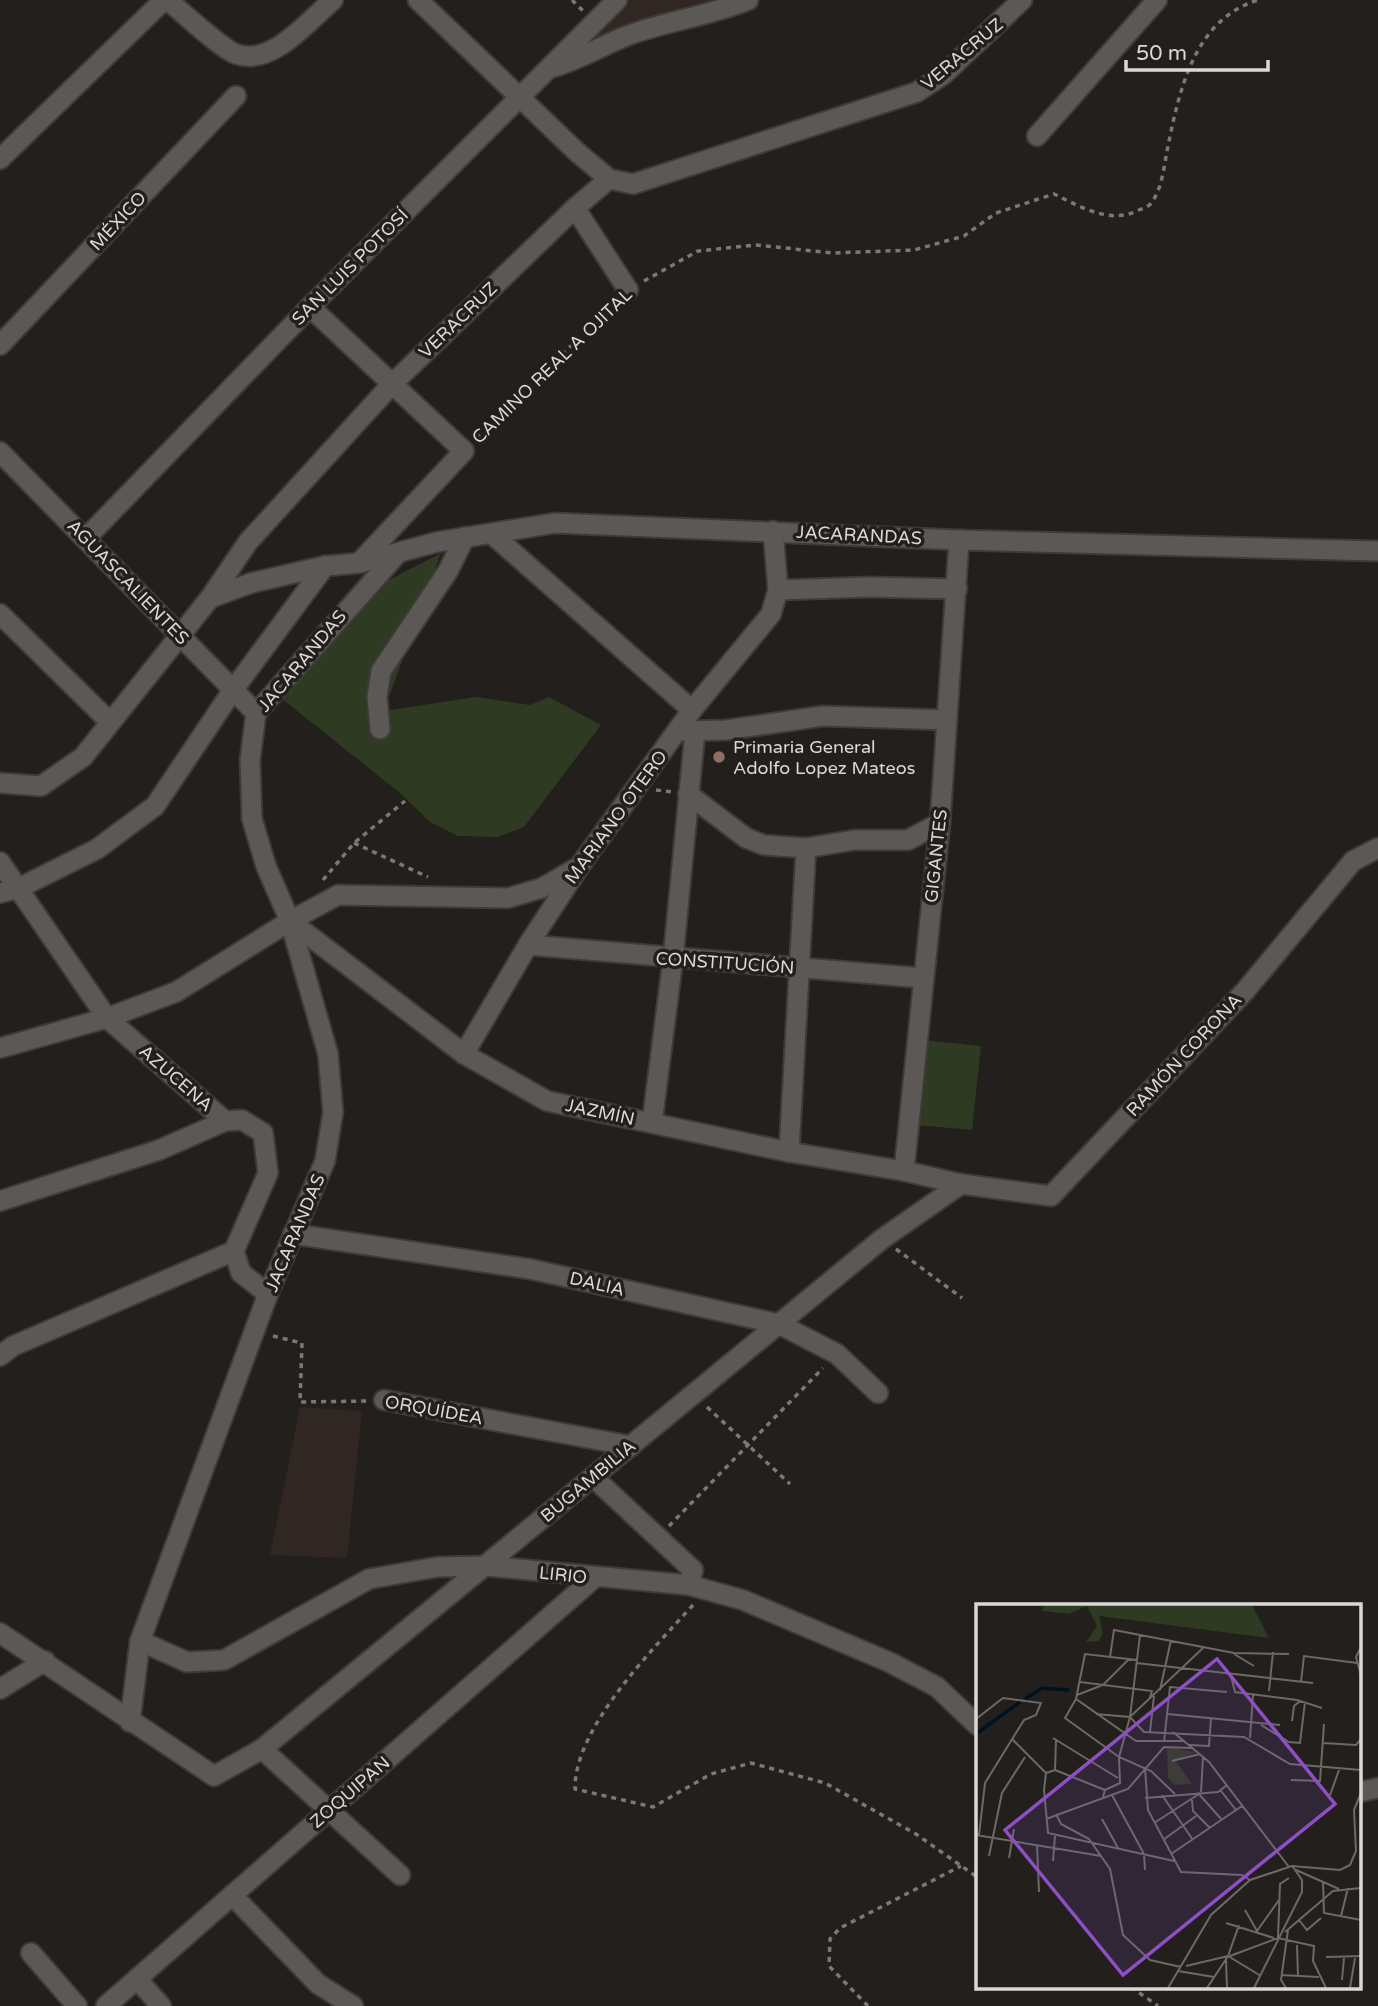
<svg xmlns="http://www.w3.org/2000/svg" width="1378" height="2006" font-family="'Varela Round',sans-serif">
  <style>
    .built { fill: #302722 }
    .green { fill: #2e3a21 }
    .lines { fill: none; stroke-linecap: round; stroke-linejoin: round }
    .street-casing { stroke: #3e3b39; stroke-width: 23 }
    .path { stroke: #7b7876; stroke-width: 3.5; stroke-dasharray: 5 5; stroke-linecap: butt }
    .street { stroke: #5c5856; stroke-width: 19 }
    .education-dot { fill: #8d6e63; stroke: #221f1d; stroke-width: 2.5 }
    .labels { text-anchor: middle; stroke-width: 7; stroke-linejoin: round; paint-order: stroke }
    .street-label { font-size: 18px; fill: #dbd9d7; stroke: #221f1d }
    .poi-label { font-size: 18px; fill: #dbd9d7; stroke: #221f1d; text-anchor: start }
    .inset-river { fill: none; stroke: #00121f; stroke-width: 3.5 }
    .inset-road { fill: none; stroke: #6c6967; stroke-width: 2 }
    .view { fill: #8e4fc4; fill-opacity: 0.15; stroke: #8e4fc4; stroke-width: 3.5 }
    .inset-edge { fill: none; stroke: #dbd9d7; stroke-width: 3.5 }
  </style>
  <rect width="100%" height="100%" fill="#221f1d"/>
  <g class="built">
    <path d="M627,0H713L618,28L568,58Z"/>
    <path d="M300,1407L362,1411L347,1558L270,1555Z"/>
  </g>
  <g class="green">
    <path d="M441,553L384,711L476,697L530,705L549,697L601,725L524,827L497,837L458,836L430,822L400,793L276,694L389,580Z"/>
    <path d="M924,1040L981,1046L972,1130L916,1125Z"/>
  </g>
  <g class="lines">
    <defs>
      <g id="street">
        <path d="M167,0C183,12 220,48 236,54C272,67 309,20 333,0"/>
        <path d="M418,0L578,153L609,179L633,184L917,92L944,74L1022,0"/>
        <path d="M554,67C580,59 603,45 629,35C667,21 709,16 748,0"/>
        <path d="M1037,136L1157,0"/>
        <path d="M0,159L164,0"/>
        <path d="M575,208L628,290"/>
        <path d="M310,307L464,451L359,563"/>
        <path d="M0,345L236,96"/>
        <path d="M0,452L256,713"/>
        <path d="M492,534L692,710"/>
        <path d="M87,537L310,307L617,0"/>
        <path d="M778,590L870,587L957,589"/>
        <path d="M210,598L251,583L325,566L359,563L437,542L555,523L959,540L1378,551"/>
        <path d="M0,614L110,722"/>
        <path d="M380,729L377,697L381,671L448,571L465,537"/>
        <path d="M683,731L726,730L823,716L947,720"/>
        <path d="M0,783L41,786L83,757L210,598L248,542L391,385L575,208L609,179"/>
        <path d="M688,794L746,838L764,845L806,848L854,840H908L940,823"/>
        <path d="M0,862L107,1018L225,1121L242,1120L263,1133L268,1173L234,1251L241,1273L268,1294"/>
        <path d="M0,893L19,888L97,849L155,806L233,690L325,566"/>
        <path d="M290,921L464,1054L547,1101L789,1152L904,1171L961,1184L1051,1196L1245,991L1353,861L1378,848"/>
        <path d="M528,945L923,978"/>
        <path d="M0,1048L107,1018L176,992L290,921L338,895L508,898L542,888L575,869"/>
        <path d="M464,1054L528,945L579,867L692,710L771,614L778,590L773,531"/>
        <path d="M652,1123L673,959L695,732"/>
        <path d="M789,1152L806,848"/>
        <path d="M904,1171L940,823L959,540"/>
        <path d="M0,1201L159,1150L225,1121"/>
        <path d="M293,1234L530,1269L779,1324L837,1354L878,1393"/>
        <path d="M0,1356L13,1346L234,1251"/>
        <path d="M384,1400L631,1446"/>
        <path d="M593,1477L693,1570L689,1585"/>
        <path d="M0,1633L214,1776L262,1749L882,1239L961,1184"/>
        <path d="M140,1641L187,1662L224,1660L369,1579L437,1567L487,1566L689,1585L743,1600L889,1662L937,1687L977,1725"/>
        <path d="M0,1689L45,1661"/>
        <path d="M130,1722L140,1641L268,1294L325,1161L333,1112L328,1054L290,921L266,866L252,819L250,760L256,713L397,554"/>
        <path d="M262,1749L400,1875"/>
        <path d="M1359,1792L1378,1788"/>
        <path d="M232,1895L318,1984L353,2006"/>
        <path d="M31,1953L77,2006"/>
        <path d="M137,1979L161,2006"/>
        <path d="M106,2006L594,1578"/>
      </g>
    </defs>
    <use href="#street" class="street-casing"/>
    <g class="path">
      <path d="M572,0L583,11"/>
      <path d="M644,281L698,251L756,245L833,253L914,250L964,236L996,213L1054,194C1081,207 1110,225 1139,210C1144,208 1150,206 1152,202C1162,188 1164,167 1167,151C1179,92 1193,20 1258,0"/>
      <path d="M476,438L616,302"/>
      <path d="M656,790L672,792"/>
      <path d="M354,843L428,877"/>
      <path d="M323,880L354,843L405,801"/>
      <path d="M896,1249L962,1298"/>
      <path d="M273,1336L302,1343L300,1402L368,1401"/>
      <path d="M707,1407L790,1484"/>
      <path d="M669,1526L823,1368"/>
      <path d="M693,1605C654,1648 574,1728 575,1789L653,1807L711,1774L751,1763L825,1783L916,1834L977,1877"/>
      <path d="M1131,1987L1158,2006"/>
      <path d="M868,2006L829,1966L830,1939L840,1928L961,1866"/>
    </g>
    <use href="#street" class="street"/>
  </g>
  <circle class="education-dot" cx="719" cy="757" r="7"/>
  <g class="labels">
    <g class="street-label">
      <text transform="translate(962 54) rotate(-40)" y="6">VERACRUZ</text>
      <text transform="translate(118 221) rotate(-47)" y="6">MÉXICO</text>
      <text transform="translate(350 267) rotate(-45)" y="6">SAN LUIS POTOSÍ</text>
      <text transform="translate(458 320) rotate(-44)" y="6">VERACRUZ</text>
      <text transform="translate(552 366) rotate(-44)" y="6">CAMINO REAL A OJITAL</text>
      <text transform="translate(859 535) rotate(3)" y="6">JACARANDAS</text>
      <text transform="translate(128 582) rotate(46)" y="6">AGUASCALIENTES</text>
      <text transform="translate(302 661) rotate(-50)" y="6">JACARANDAS</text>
      <text transform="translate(616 817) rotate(-54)" y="6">MARIANO OTERO</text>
      <text transform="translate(936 856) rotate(-84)" y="6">GIGANTES</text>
      <text transform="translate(725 963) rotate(4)" y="6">CONSTITUCIÓN</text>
      <text transform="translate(1184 1055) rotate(-47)" y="6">RAMÓN CORONA</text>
      <text transform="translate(176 1078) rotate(41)" y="6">AZUCENA</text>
      <text transform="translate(600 1112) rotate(12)" y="6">JAZMÍN</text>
      <text transform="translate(295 1233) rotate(-67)" y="6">JACARANDAS</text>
      <text transform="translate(597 1284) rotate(13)" y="6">DALIA</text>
      <text transform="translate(434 1410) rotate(10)" y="6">ORQUÍDEA</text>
      <text transform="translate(588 1481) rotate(-40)" y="6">BUGAMBILIA</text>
      <text transform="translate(563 1575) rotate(6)" y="6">LIRIO</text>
      <text transform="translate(350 1792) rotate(-41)" y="6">ZOQUIPAN</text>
    </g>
    <g class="poi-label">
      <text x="733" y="753">Primaria General<tspan x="733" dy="21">Adolfo Lopez Mateos</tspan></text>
    </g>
  </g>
  <g transform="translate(976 1604)">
    <rect width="385" height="385" fill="#221f1d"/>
    <path d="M68,1H276L293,34L123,12L127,29L123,37L110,38L121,22L111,2L93,10L66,7ZM191,143L220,148L199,156L216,180L199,181L192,174Z" fill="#2e3a21"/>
    <path class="inset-river" d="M49,95L66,84L93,86M0,130L44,98"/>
    <path class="inset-road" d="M385,43L380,53L385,71M258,50L278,62M134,53L138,26L258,49L313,50M160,59L337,79M255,72L259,88L321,96L346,104M104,78L176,87L174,93M325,78L328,52L381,59M184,86L195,36M293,87L297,48M101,91L127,81L153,55M100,95L109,50L161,56M120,110L154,113M192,110L304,121M155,112L227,44M154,113L168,128L268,133L314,160L385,166M0,115L27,94L65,99L60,111L48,116L9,179L3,231M316,117L318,102L324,97M285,121L313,138L324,139L329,98M174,128L178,92M197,128L233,158L313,263M77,134L142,174M274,134L277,91M36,135L70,169M188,138L194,83L251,88M347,139L380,141L385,135M213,141L233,142L235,114M196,157L224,150M169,164L172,206L205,268L266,271L274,276M79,166L70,169L68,186L72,229L198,257M79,166L129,186M79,166L80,136M315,176L344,177L348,120M245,187L260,206M225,188L227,153M222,189L246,216M199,190L175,167L143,153L89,114L100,95L160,137H209M136,191L168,250L169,266M186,191L217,236M354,191L363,166M127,193L129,186L144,179L143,153L154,113L164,31M169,194L242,188L251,181M216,196L217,207L234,224M80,210L85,220L113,235L134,265L147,331L174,356L205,363M70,215L152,185L188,143L216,144M126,215L142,244M178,219L223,190M0,231L125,252M187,236L220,212M61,241L63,288M195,250L266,202M13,252L26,189L49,153M33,254L38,225M77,257L79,232M320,266L363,285M347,277L348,309L385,316M269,306L281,327L303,296M365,312L372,284M323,316L331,326L345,314M250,319L298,334M309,328L357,287L385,284M302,334L304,280L313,274M321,341L322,372M254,352L302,334L338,342L337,357L350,384M350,353L385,352M250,356L251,384M210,362L252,352L285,372M202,367L238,373M305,371L343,373M366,376L368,354M192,384L235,311L274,276L316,262L364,266L374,261L380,247L378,206L385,189M231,384L252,352L263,321M278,384L326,288V276L317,263M310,384L305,376L312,326M374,384L379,354"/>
    <path class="view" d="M241,55L359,200L147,371L29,226Z"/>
    <rect width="385" height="385" class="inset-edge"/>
  </g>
  <path d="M1126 60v10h142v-10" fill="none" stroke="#dbd9d7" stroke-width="3.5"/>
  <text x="1136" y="60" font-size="21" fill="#dbd9d7" stroke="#221f1d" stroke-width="5" paint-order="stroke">50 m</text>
</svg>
